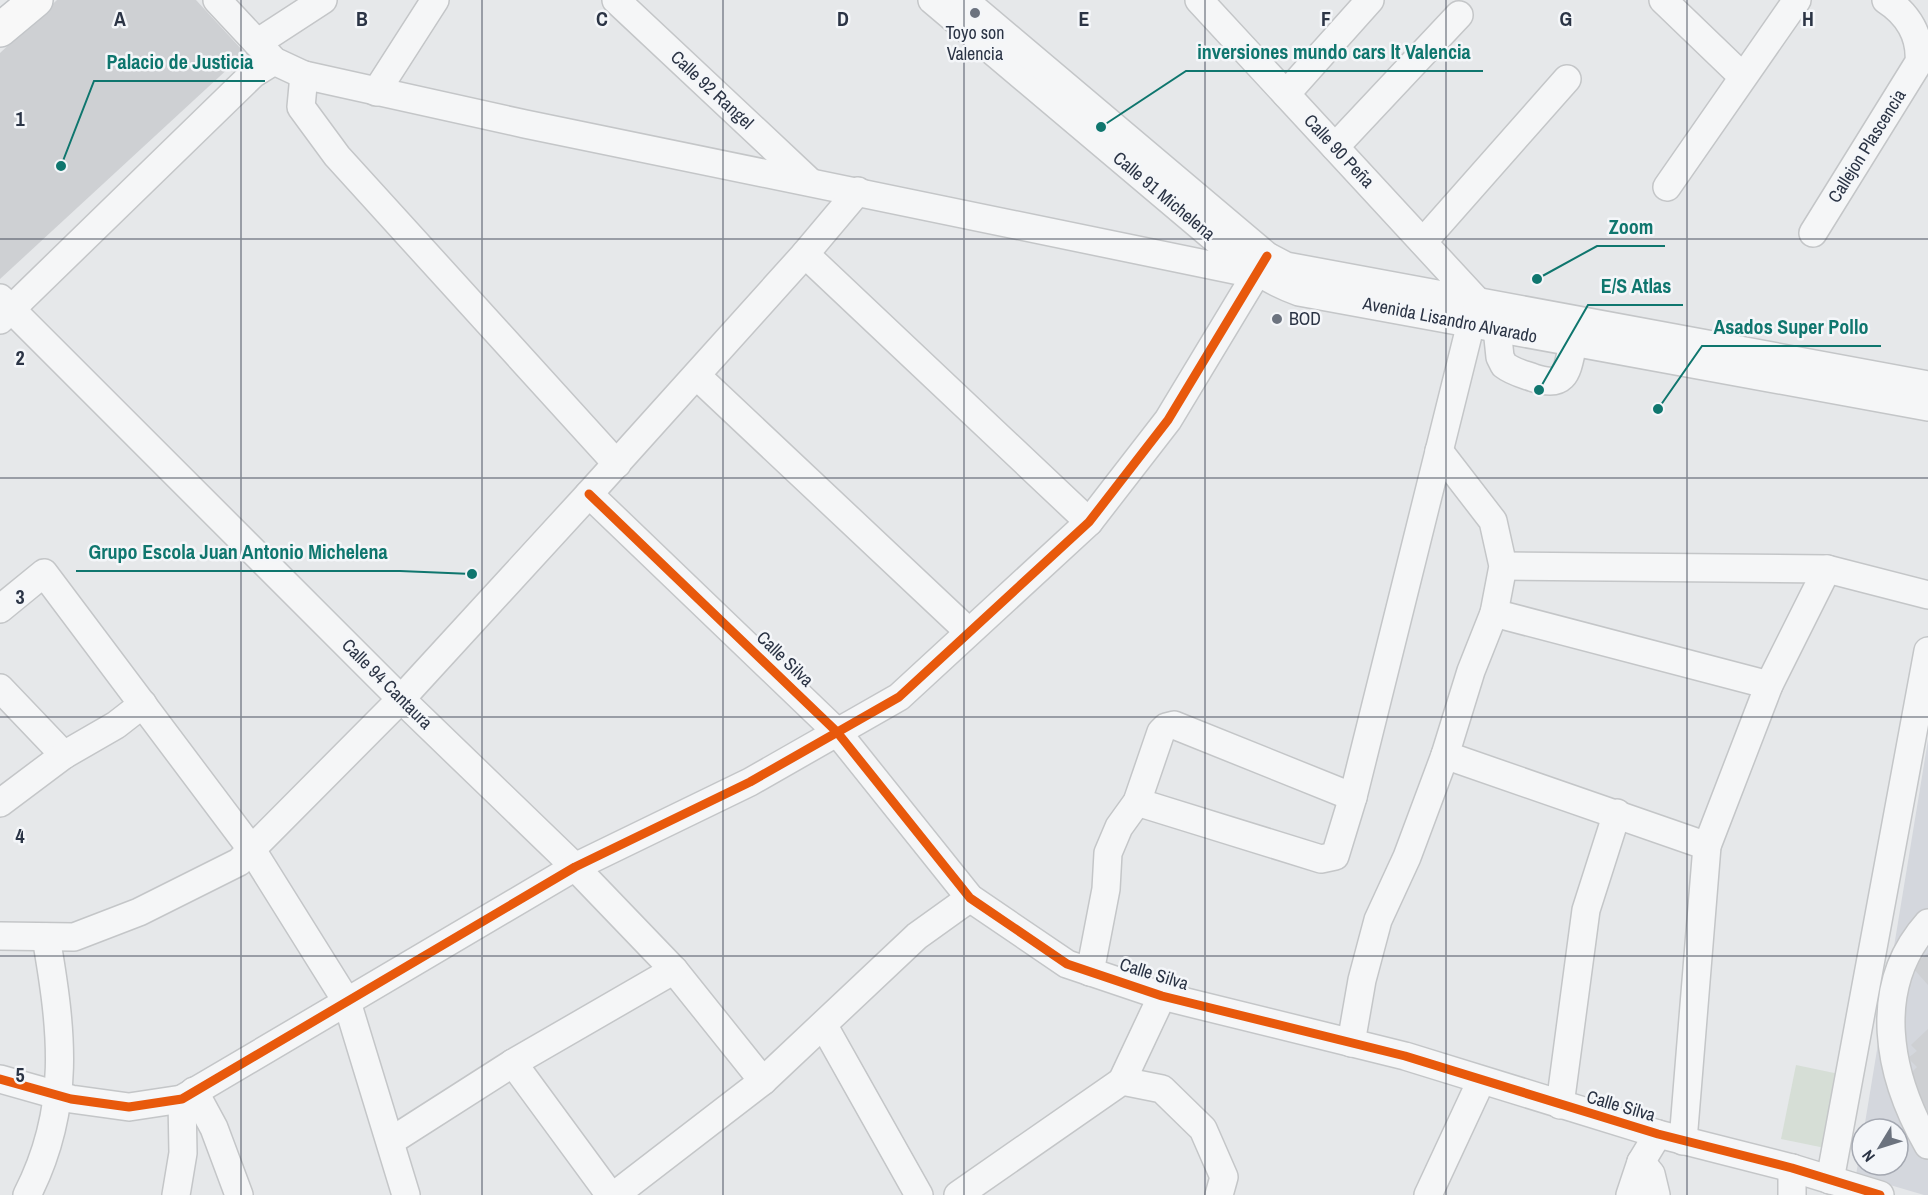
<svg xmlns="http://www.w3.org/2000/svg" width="1928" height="1195" font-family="'Archivo Narrow',sans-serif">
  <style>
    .built { fill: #d4d7dd }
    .green { fill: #d6ded6 }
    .building { fill: #ced0d3 }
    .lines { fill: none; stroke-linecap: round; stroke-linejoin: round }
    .minor-casing { stroke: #c4c6c8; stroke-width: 30 }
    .major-casing { stroke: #c2c5c8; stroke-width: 36 }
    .minor { stroke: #f5f6f7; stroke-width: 27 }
    .major { stroke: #f8f8f8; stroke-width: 33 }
    .cycleway-casing { stroke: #f4f6f9; stroke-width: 13 }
    .cycleway { stroke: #e8590c; stroke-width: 9 }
    .grid { fill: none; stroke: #2b3445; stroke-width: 1.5; stroke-opacity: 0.55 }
    .poi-dot { fill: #6c737f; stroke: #f4f6f9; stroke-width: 2 }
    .labels { text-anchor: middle; stroke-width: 5; stroke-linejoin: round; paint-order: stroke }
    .poi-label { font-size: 18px; fill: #2b3445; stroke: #f4f6f9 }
    .street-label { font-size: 18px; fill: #2b3445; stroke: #f4f6f9 }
    .grid-label { font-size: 20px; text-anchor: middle; font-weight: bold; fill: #2b3445; stroke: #f4f6f9; stroke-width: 5; stroke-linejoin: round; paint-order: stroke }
    .leader { fill: none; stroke: #0f766e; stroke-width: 2 }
    .callout-dot { fill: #0f766e; stroke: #f4f6f9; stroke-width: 2 }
    .callout-label { font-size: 20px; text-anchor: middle; font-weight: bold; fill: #0f766e; stroke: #f4f6f9; stroke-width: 5; stroke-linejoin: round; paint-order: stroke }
  </style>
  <rect width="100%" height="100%" fill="#e6e8ea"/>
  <path class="built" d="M1928,740V1195H1924L1856,1175L1862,1140V1165H1898V1129H1864Z"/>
  <path class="green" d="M1796,1065L1839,1074L1825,1148L1781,1139Z"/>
  <g class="building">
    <path d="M57,0H196L245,53L0,279V53Z"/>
    <path d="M1928,953V985L1912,967Z"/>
    <path d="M1928,1029V1113L1911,1092L1907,1077L1917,1067L1908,1058L1917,1051L1911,1045Z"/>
  </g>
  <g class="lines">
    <defs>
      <g id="minor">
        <path d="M217,0L274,61L304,75L525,124L1254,274"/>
        <path d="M616,0L808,180"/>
        <path d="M932,0L1220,243C1247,265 1266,280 1299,292L1928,407"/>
        <path d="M964,0L1267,256L1286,266L1928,385"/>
        <path d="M1199,0L1478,302"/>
        <path d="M1663,0L1742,76"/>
        <path d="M257,43L323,0"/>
        <path d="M304,75L301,107L337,156L617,464"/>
        <path d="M376,92L435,0"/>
        <path d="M1286,94L1370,0"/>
        <path d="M1335,147L1459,15"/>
        <path d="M1667,187L1797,0"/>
        <path d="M1813,233L1919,62C1921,36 1908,14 1886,0"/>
        <path d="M1423,242L1567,79"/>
        <path d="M805,254L1089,522"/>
        <path d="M0,298L401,699L575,867L674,970L763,1081"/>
        <path d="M0,320L253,74L274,61"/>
        <path d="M1497,328L1500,357L1504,365C1513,372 1523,374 1534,378C1567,389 1567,370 1573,344"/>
        <path d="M697,376L968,631"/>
        <path d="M589,494L837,732L970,898L1067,964L1162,996L1405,1056L1658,1134L1792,1168L1880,1195"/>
        <path d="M1503,566L1827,569L1928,595"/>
        <path d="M0,609L44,573L252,850L347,1002L406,1195"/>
        <path d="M1494,613L1769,685"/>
        <path d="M0,688L64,755"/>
        <path d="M1445,755L1707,846"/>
        <path d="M1137,802L1321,859L1335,856L1353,797L1471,323"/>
        <path d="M0,803L64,755L116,725L143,704"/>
        <path d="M1928,923C1870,988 1888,1075 1928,1145"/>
        <path d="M0,936L74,937L139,912L239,862L401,699L589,494L805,254L858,191"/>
        <path d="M1090,972L1106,889L1108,853L1119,827L1137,802L1161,732L1166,727L1174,725L1353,797"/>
        <path d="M824,1026L919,1195"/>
        <path d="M1351,1043L1362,980L1378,920L1407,857L1445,755L1471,671L1494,613L1503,566L1493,521L1439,451"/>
        <path d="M513,1063L610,1195"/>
        <path d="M0,1079L71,1099L129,1107L182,1099L575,867L750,782L899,697L1089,522L1168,420L1267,256"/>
        <path d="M1122,1081L1162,996"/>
        <path d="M194,1091L214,1128L239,1195"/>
        <path d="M1560,1105L1586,910L1617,813"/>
        <path d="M391,1141L513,1063L674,970"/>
        <path d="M1683,1141L1707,846L1769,685L1827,569"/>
        <path d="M1641,1162L1651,1174L1656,1195"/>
        <path d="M1830,1180L1928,651"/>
        <path d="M27,1195C72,1107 62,1030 46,937"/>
        <path d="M176,1195L183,1153L182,1099"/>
        <path d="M615,1195L763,1081L917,936L970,898"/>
        <path d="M958,1195L1122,1081L1162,1089L1203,1129L1224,1177L1219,1195"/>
        <path d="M1428,1195L1481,1081"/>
        <path d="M1630,1195L1641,1162L1658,1134"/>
        <path d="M1792,1195V1168"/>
      </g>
      <path id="major" d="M0,30L36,0"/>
    </defs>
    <use href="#minor" class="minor-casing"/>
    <use href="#major" class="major-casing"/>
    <use href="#minor" class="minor"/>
    <use href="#major" class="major"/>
    <defs>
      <g id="cycleway">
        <path d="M589,494L837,732L970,898L1067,964L1162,996L1405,1056L1658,1134L1792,1168L1880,1195"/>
        <path d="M0,1079L71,1099L129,1107L182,1099L575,867L750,782L899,697L1089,522L1168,420L1267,256"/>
      </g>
    </defs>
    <use href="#cycleway" class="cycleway-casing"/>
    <use href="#cycleway" class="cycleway"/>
  </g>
  <path class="grid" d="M241,0V1195M482,0V1195M723,0V1195M964,0V1195M1205,0V1195M1446,0V1195M1687,0V1195M0,239H1928M0,478H1928M0,717H1928M0,956H1928"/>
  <g class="poi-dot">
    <circle cx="975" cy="13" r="6"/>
    <circle cx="1277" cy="319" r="6"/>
  </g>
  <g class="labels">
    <g class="poi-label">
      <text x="975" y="39">Toyo son<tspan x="975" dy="21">Valencia</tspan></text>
      <text x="1289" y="325" text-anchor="start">BOD</text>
    </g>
    <g class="street-label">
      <text transform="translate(712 90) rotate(43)" y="6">Calle 92 Rangel</text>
      <text transform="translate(1867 146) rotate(-58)" y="6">Callejon Plascencia</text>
      <text transform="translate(1339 151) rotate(47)" y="6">Calle 90 Peña</text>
      <text transform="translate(1164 196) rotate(40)" y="6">Calle 91 Michelena</text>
      <text transform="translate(1450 320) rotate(11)" y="6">Avenida Lisandro Alvarado</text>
      <text transform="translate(785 659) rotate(44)" y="6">Calle Silva</text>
      <text transform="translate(387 684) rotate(45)" y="6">Calle 94 Cantaura</text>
      <text transform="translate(1154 974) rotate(17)" y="6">Calle Silva</text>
      <text transform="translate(1621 1106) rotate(16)" y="6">Calle Silva</text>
    </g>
  </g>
  <g class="grid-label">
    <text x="120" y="26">A</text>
    <text x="362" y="26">B</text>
    <text x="602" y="26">C</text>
    <text x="843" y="26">D</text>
    <text x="1084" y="26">E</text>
    <text x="1326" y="26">F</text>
    <text x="1566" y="26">G</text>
    <text x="1808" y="26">H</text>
    <text x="20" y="126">1</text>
    <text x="20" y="365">2</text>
    <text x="20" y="604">3</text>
    <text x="20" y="843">4</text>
    <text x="20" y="1082">5</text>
  </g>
  <path class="leader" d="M1101 127L1186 71H1483M61 166L94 81H265M1537 279L1597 246H1665M1539 390L1588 305H1683M1658 409L1702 346H1881M472 574L400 571H76"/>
  <g class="callout-dot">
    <circle cx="1101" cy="127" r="6"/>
    <circle cx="61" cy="166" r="6"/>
    <circle cx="1537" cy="279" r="6"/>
    <circle cx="1539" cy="390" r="6"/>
    <circle cx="1658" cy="409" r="6"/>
    <circle cx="472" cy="574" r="6"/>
  </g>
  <g class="callout-label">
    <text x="1334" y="59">inversiones mundo cars lt Valencia</text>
    <text x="180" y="69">Palacio de Justicia</text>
    <text x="1631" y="234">Zoom</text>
    <text x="1636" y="293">E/S Atlas</text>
    <text x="1791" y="334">Asados Super Pollo</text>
    <text x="238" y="559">Grupo Escola Juan Antonio Michelena</text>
  </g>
  <g transform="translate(1880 1147) rotate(232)"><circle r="28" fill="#f4f6f9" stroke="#a4a8b1" stroke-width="1.5"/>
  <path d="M0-4.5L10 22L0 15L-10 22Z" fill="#6c737f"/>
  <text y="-9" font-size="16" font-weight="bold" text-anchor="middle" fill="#2b3445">N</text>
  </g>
</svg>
